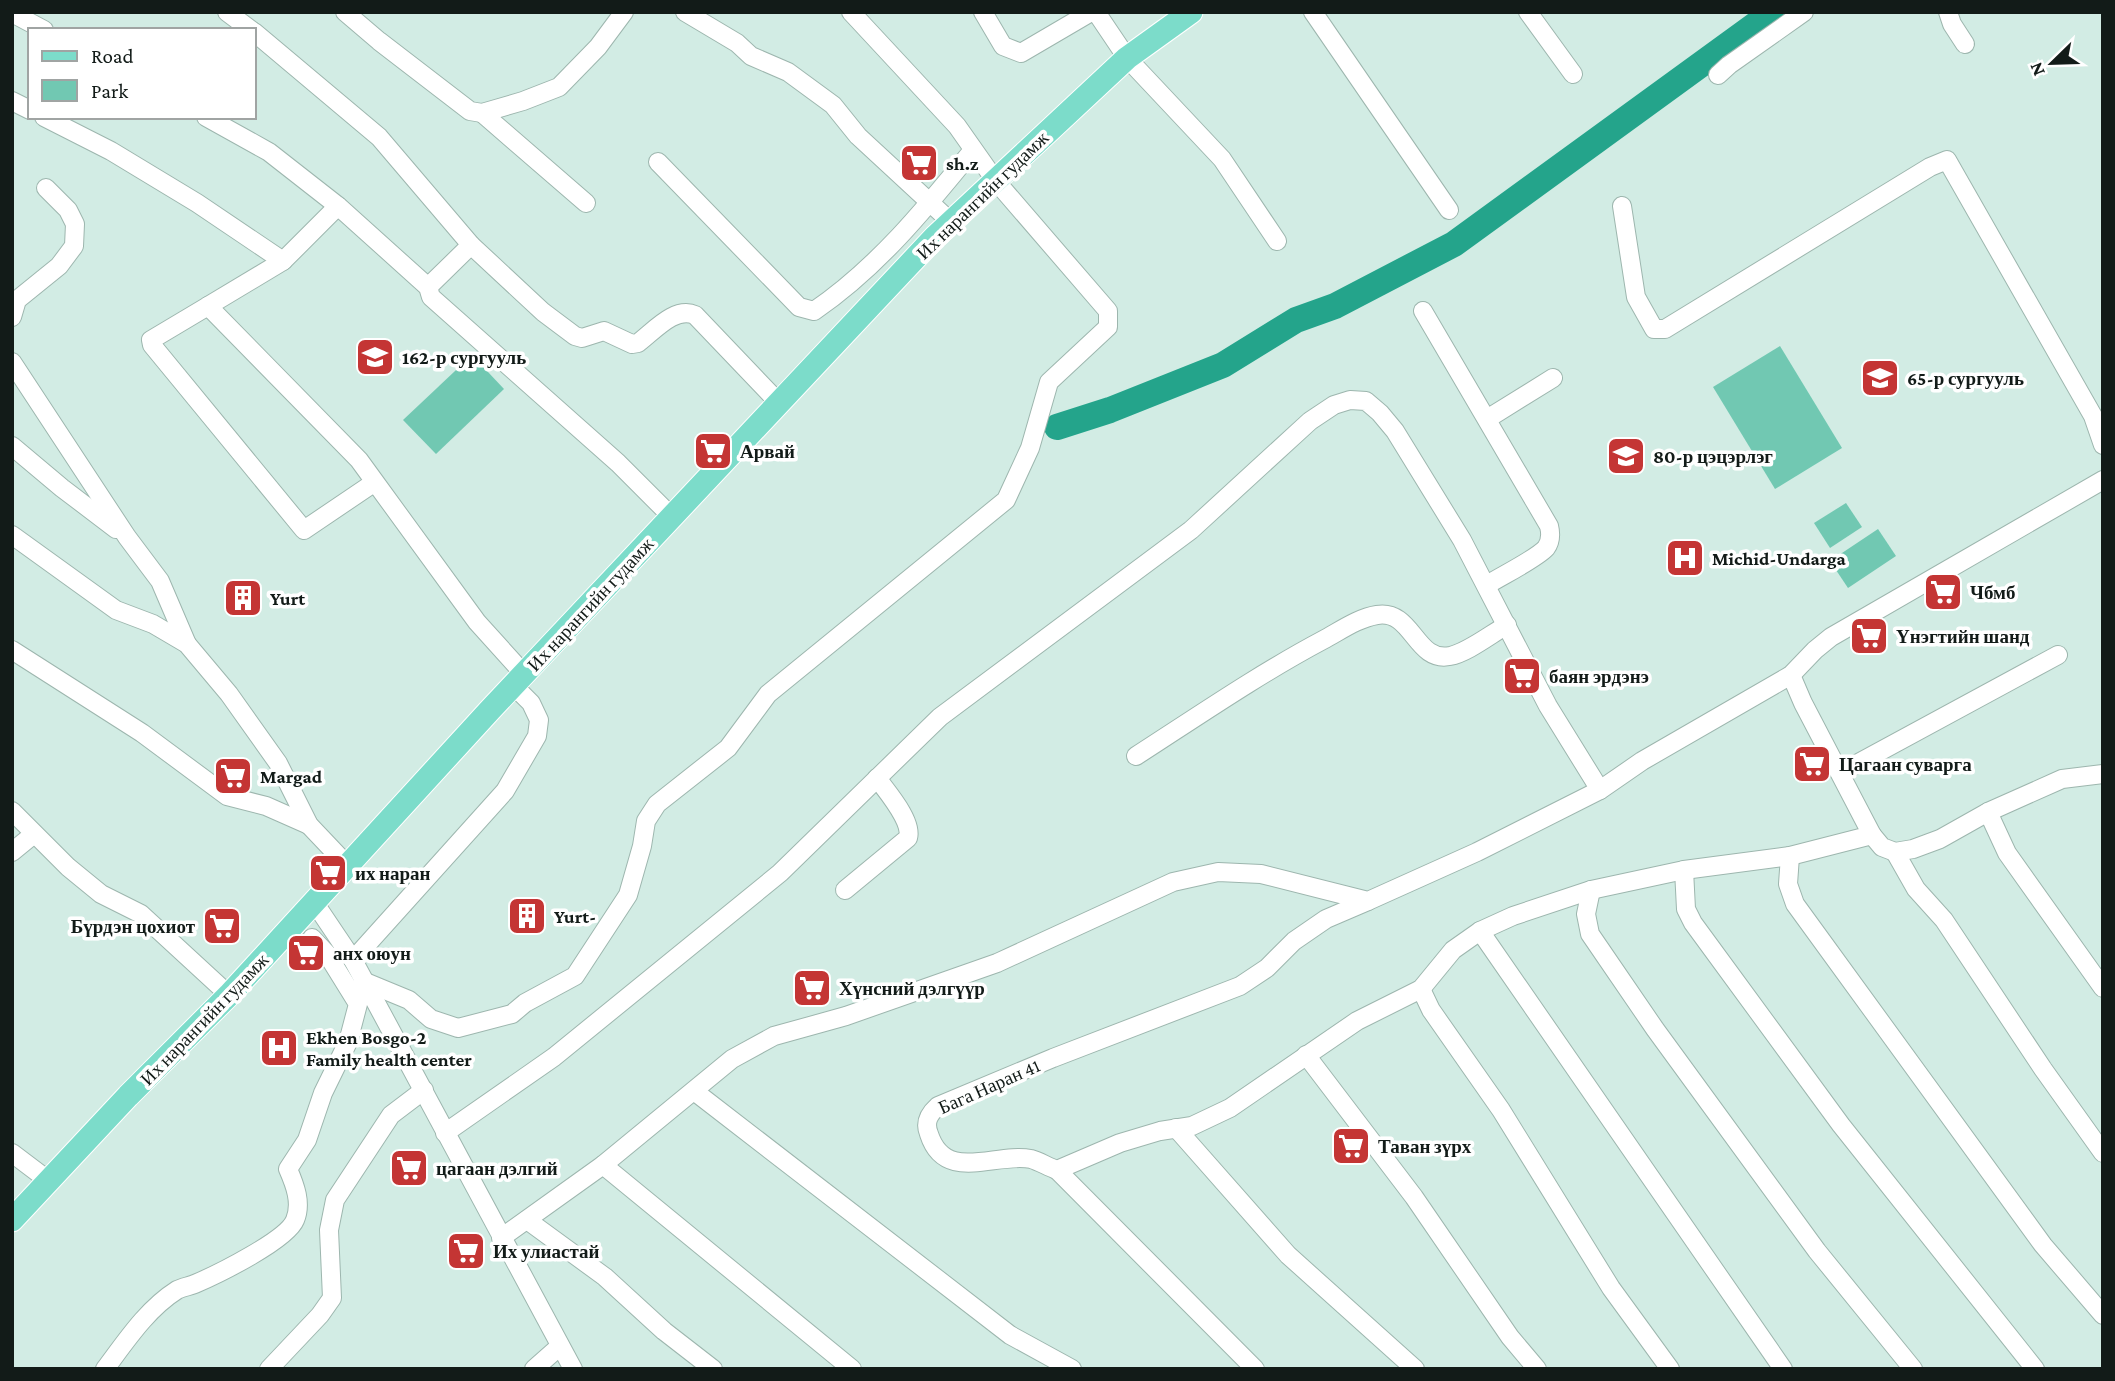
<svg xmlns="http://www.w3.org/2000/svg" width="2115" height="1381" font-family="'Crimson Pro',serif">
  <style>
    .green { fill: #71c8b2 }
    .lines { fill: none; stroke-linecap: round; stroke-linejoin: round }
    .river { stroke: #24a48b; stroke-width: 26 }
    .minor-casing { stroke: #9db6ae; stroke-width: 20 }
    .major-casing { stroke: #fff; stroke-width: 25 }
    .minor { stroke: #fff; stroke-width: 18 }
    .major { stroke: #7cdcca; stroke-width: 23 }
    .labels { text-anchor: middle; stroke-width: 7; stroke-linejoin: round; paint-order: stroke }
    .poi-label { font-size: 19px; font-weight: bold; fill: #121b18; stroke: #fff; text-anchor: start }
    .street-label { font-size: 19px; fill: #121b18; stroke: #fff }
  </style>
  <rect width="100%" height="100%" fill="#d2ece4"/>
  <g class="green">
    <path d="M1780,346L1842,448L1775,489L1713,387Z"/>
    <path d="M472,355L504,389L436,454L403,420Z"/>
    <path d="M1846,503L1862,527L1830,548L1814,523Z"/>
    <path d="M1878,529L1896,556L1848,588L1830,561Z"/>
  </g>
  <g class="lines">
    <path class="river" d="M1057,427L1110,410L1223,365L1296,320L1335,306L1454,244L1773,12"/>
    <defs>
      <g id="minor">
        <path d="M227,12L251,30"/>
        <path d="M345,12L379,41L470,111L482,113L523,101L559,87L598,47L624,12"/>
        <path d="M685,12L737,43L751,56L788,72L833,105L858,136L951,222"/>
        <path d="M983,12L1003,46L1021,53L1091,12"/>
        <path d="M1096,12L1127,58L1222,159L1277,241"/>
        <path d="M1313,12L1449,210"/>
        <path d="M1528,12L1573,74"/>
        <path d="M1948,12L1952,24L1965,44"/>
        <path d="M12,13L44,30"/>
        <path d="M254,32L379,137L471,245L543,312L575,336L582,338L604,331L632,344L638,343C654,331 675,306 695,315L779,403"/>
        <path d="M1718,75L1729,65L1804,12"/>
        <path d="M12,101L30,110"/>
        <path d="M482,113L586,203"/>
        <path d="M44,117L111,151L197,203L283,261L338,206"/>
        <path d="M206,117L269,152L338,206L428,287L431,297L618,463L672,517"/>
        <path d="M658,162L799,307L814,311C877,268 925,209 973,150"/>
        <path d="M1622,206L1636,297L1654,329H1665L1930,167L1947,160L2093,416L2103,445"/>
        <path d="M428,287L471,245"/>
        <path d="M208,306L283,261"/>
        <path d="M1423,311L1549,526C1551,534 1551,541 1546,548C1536,559 1501,576 1487,585"/>
        <path d="M12,317L17,300L59,266L74,246L75,224L68,210L46,188"/>
        <path d="M12,362L127,537L160,581L187,644"/>
        <path d="M1487,419L1553,378"/>
        <path d="M12,446L62,488L116,529"/>
        <path d="M375,482L304,530L152,345L151,340L208,306L359,460L375,482L477,622L524,674"/>
        <path d="M12,535L116,610L153,624L187,644L229,694L278,763L309,825L346,864"/>
        <path d="M12,650L142,733L227,796L266,806L309,825"/>
        <path d="M1136,756C1198,716 1259,674 1323,640C1340,631 1358,618 1377,615C1413,609 1415,663 1450,656C1467,653 1491,634 1507,625"/>
        <path d="M1840,773L2058,655"/>
        <path d="M12,811L68,867L101,894L141,914L229,995"/>
        <path d="M1988,812L2007,853L2103,988"/>
        <path d="M1872,835L1882,847L1895,852L1913,849L1940,839L1988,812L2062,779L2103,774"/>
        <path d="M12,852L34,834"/>
        <path d="M1895,852L1916,889L1944,920L2043,1069L2103,1153"/>
        <path d="M1790,856L1788,884L1795,904L2043,1245L2103,1315"/>
        <path d="M1684,870L1686,909L1693,923L1841,1125L2035,1369"/>
        <path d="M845,890L908,838C913,821 887,792 877,778"/>
        <path d="M1591,890L1586,914L1590,934L1655,1029L1817,1251L1913,1369"/>
        <path d="M1368,901L1326,919L1294,941L1267,968L1240,986L1053,1058L938,1106C929,1114 924,1122 929,1134C945,1184 995,1152 1031,1159C1039,1161 1048,1167 1057,1170L1120,1143L1160,1131L1192,1126L1230,1108L1357,1021L1421,989L1453,950L1480,931L1513,916L1591,890L1684,870L1790,856L1872,835L1803,703L1791,675"/>
        <path d="M314,902L353,960L573,1369"/>
        <path d="M1480,931L1783,1369"/>
        <path d="M353,960L505,791L537,736L539,720L531,703L513,685"/>
        <path d="M363,981L409,1000L431,1019L458,1028L512,1014L525,1003L575,976L628,895L642,846L646,821L657,804L728,748L768,694L1006,500L1030,448L1049,382L1108,327V311L995,180L957,126L851,12"/>
        <path d="M1421,989L1431,1010L1501,1110L1611,1288L1670,1369"/>
        <path d="M1306,1055L1414,1197L1510,1337L1537,1369"/>
        <path d="M694,1091L1010,1335L1072,1369"/>
        <path d="M1176,1128L1288,1255L1415,1369"/>
        <path d="M445,1133L554,1057L780,873L940,717L1191,530L1310,421L1334,405L1350,400L1366,401L1380,413L1395,431L1462,540L1548,706L1600,790"/>
        <path d="M12,1153L49,1181"/>
        <path d="M603,1165L852,1369"/>
        <path d="M1057,1170L1255,1369"/>
        <path d="M527,1220L605,1277L664,1331L713,1369"/>
        <path d="M501,1238L603,1165L732,1059L774,1036L846,1016L997,963L1173,882L1218,872L1261,874L1368,901L1477,852L1600,790L1642,761L1791,675L1815,650L1831,637L2103,480"/>
        <path d="M105,1369C126,1341 147,1309 177,1290C183,1287 191,1286 197,1283C218,1274 287,1240 295,1220C302,1203 295,1185 288,1169L307,1140L323,1093L348,1042L358,1004L327,954L312,938"/>
        <path d="M269,1369L320,1315L332,1298L329,1230L335,1200L391,1115L424,1090"/>
        <path d="M534,1369L560,1346"/>
      </g>
      <path id="major" d="M12,1220L128,1096L229,995L490,710L935,237L1127,58L1191,12"/>
    </defs>
    <use href="#minor" class="minor-casing"/>
    <use href="#major" class="major-casing"/>
    <use href="#minor" class="minor"/>
    <use href="#major" class="major"/>
  </g>
  <defs>
    <symbol id="supermarket-square" viewBox="-11 -11 22 22"><rect x="-9" y="-9" width="18" height="18" rx="4" fill="#c43534" stroke="#fff"/><path d="M-6-5.5h2.5l.6 2H6L4.5 2H-2.5L-4.4-4H-6ZM-1.5 3.2a1.3 1.3 0 1 0 .1 0ZM3 3.2a1.3 1.3 0 1 0 .1 0Z" fill="#fff"/></symbol>
    <symbol id="school-square" viewBox="-11 -11 22 22"><rect x="-9" y="-9" width="18" height="18" rx="4" fill="#c43534" stroke="#fff"/><path d="M0-5L7-2L0 1L-7-2ZM-4 1L0 2.5L4 1V4Q0 6-4 4Z" fill="#fff"/></symbol>
    <symbol id="hospital-square" viewBox="-11 -11 22 22"><rect x="-9" y="-9" width="18" height="18" rx="4" fill="#c43534" stroke="#fff"/><path d="M-5-5h3v3.5h4V-5h3V5h-3V1.5h-4V5h-3Z" fill="#fff"/></symbol>
    <symbol id="building-square" viewBox="-11 -11 22 22"><rect x="-9" y="-9" width="18" height="18" rx="4" fill="#c43534" stroke="#fff"/><path d="M-4-6H4V6H1V3H-1V6H-4ZM-2.5-4.3h1.7v1.8h-1.7ZM.8-4.3h1.7v1.8H.8ZM-2.5-1h1.7V.8h-1.7ZM.8-1h1.7V.8H.8Z" fill="#fff"/></symbol>
  </defs>
  <g fill-rule="evenodd">
    <use href="#supermarket-square" x="897" y="141" width="44" height="44"/>
    <use href="#school-square" x="353" y="335" width="44" height="44"/>
    <use href="#school-square" x="1858" y="356" width="44" height="44"/>
    <use href="#supermarket-square" x="691" y="429" width="44" height="44"/>
    <use href="#school-square" x="1604" y="434" width="44" height="44"/>
    <use href="#hospital-square" x="1663" y="536" width="44" height="44"/>
    <use href="#supermarket-square" x="1921" y="570" width="44" height="44"/>
    <use href="#building-square" x="221" y="576" width="44" height="44"/>
    <use href="#supermarket-square" x="1847" y="614" width="44" height="44"/>
    <use href="#supermarket-square" x="1500" y="654" width="44" height="44"/>
    <use href="#supermarket-square" x="1790" y="742" width="44" height="44"/>
    <use href="#supermarket-square" x="211" y="754" width="44" height="44"/>
    <use href="#supermarket-square" x="306" y="851" width="44" height="44"/>
    <use href="#building-square" x="505" y="894" width="44" height="44"/>
    <use href="#supermarket-square" x="200" y="904" width="44" height="44"/>
    <use href="#supermarket-square" x="284" y="931" width="44" height="44"/>
    <use href="#supermarket-square" x="790" y="966" width="44" height="44"/>
    <use href="#hospital-square" x="257" y="1026" width="44" height="44"/>
    <use href="#supermarket-square" x="1329" y="1124" width="44" height="44"/>
    <use href="#supermarket-square" x="387" y="1146" width="44" height="44"/>
    <use href="#supermarket-square" x="444" y="1229" width="44" height="44"/>
  </g>
  <g class="labels">
    <g class="poi-label">
      <text x="946" y="170">sh.z</text>
      <text x="402" y="364">162-р сургууль</text>
      <text x="1907" y="385">65-р сургууль</text>
      <text x="740" y="458">Арвай</text>
      <text x="1653" y="463">80-р цэцэрлэг</text>
      <text x="1712" y="565">Michid-Undarga</text>
      <text x="1970" y="599">Чбмб</text>
      <text x="270" y="605">Yurt</text>
      <text x="1896" y="643">Үнэгтийн шанд</text>
      <text x="1549" y="683">баян эрдэнэ</text>
      <text x="1839" y="771">Цагаан суварга</text>
      <text x="260" y="783">Margad</text>
      <text x="355" y="880">их наран</text>
      <text x="554" y="923">Yurt-</text>
      <text x="195" y="933" text-anchor="end">Бүрдэн цохиот</text>
      <text x="333" y="960">анх оюун</text>
      <text x="839" y="995">Хүнсний дэлгүүр</text>
      <text x="306" y="1044">Ekhen Bosgo-2<tspan x="306" dy="22">Family health center</tspan></text>
      <text x="1378" y="1153">Таван зүрх</text>
      <text x="436" y="1175">цагаан дэлгий</text>
      <text x="493" y="1258">Их улиастай</text>
    </g>
    <g class="street-label">
      <text transform="translate(982 195) rotate(-44)" y="7">Их нарангийн гудамж</text>
      <text transform="translate(590 604) rotate(-47)" y="7">Их нарангийн гудамж</text>
      <text transform="translate(204 1019) rotate(-46)" y="7">Их нарангийн гудамж</text>
      <text transform="translate(989 1086) rotate(-24)" y="7">Бага Наран 41</text>
    </g>
  </g>
  <rect width="2115" height="1381" fill="none" stroke="#121b18" stroke-width="28"/>
  <rect x="28" y="28" width="228" height="91" fill="#ffffff" stroke="#a0a4a3" stroke-width="2"/>
  <rect x="42" y="51" width="35" height="10" fill="#7cdcca" stroke="#a0a4a3" stroke-width="2"/>
  <text x="91" y="63" font-size="21" fill="#121b18">Road</text>
  <rect x="42" y="80" width="35" height="21" fill="#71c8b2" stroke="#a0a4a3" stroke-width="2"/>
  <text x="91" y="98" font-size="21" fill="#121b18">Park</text>
  <g transform="translate(2052 63) rotate(247)" stroke="#ffffff" stroke-width="5" paint-order="stroke">
  <path d="M0-5L12 26L0 18L-12 26Z" fill="#121b18"/>
  <text y="-10" font-size="19" font-weight="bold" text-anchor="middle" fill="#121b18">N</text>
  </g>
</svg>
